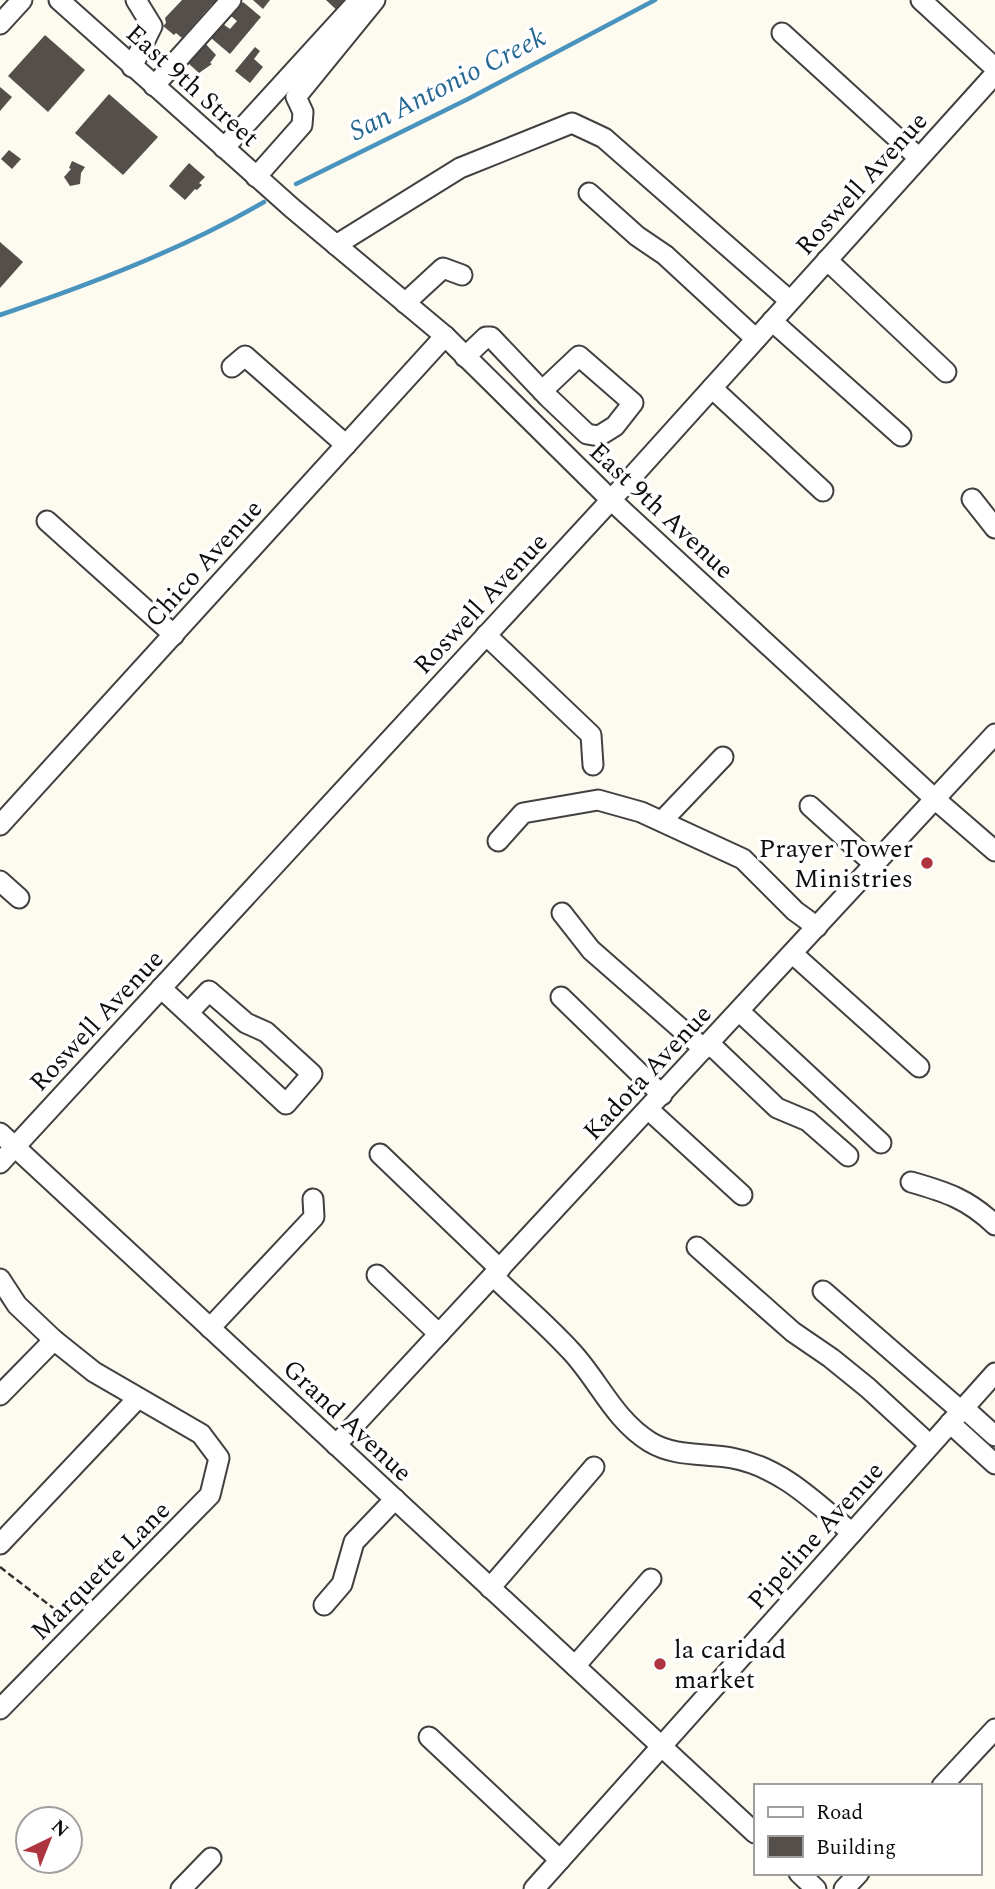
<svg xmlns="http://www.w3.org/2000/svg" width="995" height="1889" font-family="Spectral,serif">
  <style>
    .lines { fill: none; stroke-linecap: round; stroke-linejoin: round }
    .stream { stroke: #4994be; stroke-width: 4.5 }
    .building { fill: #554f4b }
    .minor-casing { stroke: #414141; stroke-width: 23 }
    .path { stroke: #303030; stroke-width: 2.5; stroke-dasharray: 7 3.5; stroke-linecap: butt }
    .minor { stroke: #fff; stroke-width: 19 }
    .poi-dot { fill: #ae3540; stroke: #fff; stroke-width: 2.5 }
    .labels { text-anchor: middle; stroke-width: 7; stroke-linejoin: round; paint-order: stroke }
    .street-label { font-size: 26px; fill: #0e0e0e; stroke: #fff }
    .poi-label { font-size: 26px; fill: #0e0e0e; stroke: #fff; text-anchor: end }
    .water-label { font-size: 28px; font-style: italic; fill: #256792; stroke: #fff }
  </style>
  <rect width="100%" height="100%" fill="#fdfaf0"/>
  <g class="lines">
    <g class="stream">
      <path d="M296,184L468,99L655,0"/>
      <path d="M0,315C91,284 181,250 264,202"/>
    </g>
  </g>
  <g class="building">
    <path d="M182,0H221L215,7L212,4L182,38L176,33L174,35L163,26L166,23L165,18Z"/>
    <path d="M253,0H270L263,9Z"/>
    <path d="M326,0H348L342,15Z"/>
    <path d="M243,2L261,17L230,54L211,38L223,24L230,29L237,21L231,16Z"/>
    <path d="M45,35L85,70L48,112L8,76Z"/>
    <path d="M203,41L216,55L210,63L212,64L199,73L187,62Z"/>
    <path d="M255,47L260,51L254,59L263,67L250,83L235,71Z"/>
    <path d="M0,87L12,97L0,111Z"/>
    <path d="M109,94L158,137L123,175L75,133Z"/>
    <path d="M9,150L21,159L12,169L1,159Z"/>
    <path d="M72,161L85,167L81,173L80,184L70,186L64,177L71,169L69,168Z"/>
    <path d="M189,163L205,177L199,183L202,185L197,190L195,189L185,200L169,186Z"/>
    <path d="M0,242L23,262L0,288Z"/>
  </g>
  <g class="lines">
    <defs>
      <g id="minor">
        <path d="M59,0L292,208L445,336L611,500L936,800L995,851"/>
        <path d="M921,0L995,68"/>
        <path d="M0,24L22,0"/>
        <path d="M782,33L919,158"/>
        <path d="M132,67L152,26L136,0"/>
        <path d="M154,86L231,0"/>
        <path d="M224,148L359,0"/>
        <path d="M256,177L302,125L303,112L296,97L375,0"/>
        <path d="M589,193L637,236L665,255L756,339"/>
        <path d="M336,245L460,168L572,123L604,138L790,301"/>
        <path d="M827,260L946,372"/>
        <path d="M405,303L443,268L462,275"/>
        <path d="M772,321L901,436"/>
        <path d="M465,357L486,337H491L548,397L587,434L599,436L615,426L633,403L579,356L542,391"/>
        <path d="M232,367L245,356L346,445"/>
        <path d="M712,388L823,491"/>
        <path d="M972,499L995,528"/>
        <path d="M47,521L174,635"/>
        <path d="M486,635L591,735L593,765"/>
        <path d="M810,806L875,865"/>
        <path d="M662,821L723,757"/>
        <path d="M0,825L445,336"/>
        <path d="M498,841L523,813L598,800L641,812L743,859L795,911L817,927"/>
        <path d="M0,881L19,898"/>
        <path d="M562,913L591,950L704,1049"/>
        <path d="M793,954L919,1067"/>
        <path d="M161,988L286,1104L312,1074L266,1032L246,1023L209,991L188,1013"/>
        <path d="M561,997L662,1095"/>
        <path d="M739,1011L881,1143"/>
        <path d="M709,1043L777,1108L808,1121L848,1156"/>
        <path d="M648,1109L742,1195"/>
        <path d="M0,1133L755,1833"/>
        <path d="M380,1154L500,1269"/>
        <path d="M0,1163L611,500L995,74"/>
        <path d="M911,1182C946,1192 968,1199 995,1225"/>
        <path d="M697,1247L793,1332L831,1358L868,1388L930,1445"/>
        <path d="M377,1275L439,1334"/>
        <path d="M493,1276C519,1301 546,1324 570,1350C598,1379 613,1419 650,1442C675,1457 703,1453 732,1458C781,1467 815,1502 852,1533"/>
        <path d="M0,1279L17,1305L54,1340L94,1372L201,1434L219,1458L210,1495L0,1709"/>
        <path d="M823,1291L961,1411"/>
        <path d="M210,1328L314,1217L313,1199"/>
        <path d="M0,1395L54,1340"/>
        <path d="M964,1408L995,1436"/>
        <path d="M950,1423L995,1464"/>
        <path d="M336,1445L995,734"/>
        <path d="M0,1544L138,1398"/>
        <path d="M490,1588L594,1467"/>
        <path d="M324,1605L342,1584L354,1542L395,1499"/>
        <path d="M575,1666L651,1579"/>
        <path d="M429,1737L560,1860"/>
        <path d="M942,1786L995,1729"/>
        <path d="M799,1873L816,1889"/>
        <path d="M181,1889L211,1858"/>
        <path d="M534,1889L995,1373"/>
        <path d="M844,1889L859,1873"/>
      </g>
    </defs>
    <use href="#minor" class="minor-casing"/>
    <path class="path" d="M0,1567L66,1618"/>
    <use href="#minor" class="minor"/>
  </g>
  <g class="poi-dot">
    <circle cx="927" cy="863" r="7"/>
    <circle cx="660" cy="1664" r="7"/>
  </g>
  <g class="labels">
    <g class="street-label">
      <text transform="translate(193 85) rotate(42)" y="9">East 9th Street</text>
      <text transform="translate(861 183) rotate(-48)" y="9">Roswell Avenue</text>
      <text transform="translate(662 510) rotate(43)" y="9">East 9th Avenue</text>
      <text transform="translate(203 563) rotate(-48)" y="9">Chico Avenue</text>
      <text transform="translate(480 603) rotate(-47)" y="9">Roswell Avenue</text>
      <text transform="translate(96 1020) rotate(-47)" y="9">Roswell Avenue</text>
      <text transform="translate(647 1072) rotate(-47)" y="9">Kadota Avenue</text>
      <text transform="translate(348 1420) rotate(43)" y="9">Grand Avenue</text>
      <text transform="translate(815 1535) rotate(-48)" y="9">Pipeline Avenue</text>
      <text transform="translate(100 1570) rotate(-45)" y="9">Marquette Lane</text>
    </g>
    <g class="poi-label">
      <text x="913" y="857">Prayer Tower<tspan x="913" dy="30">Ministries</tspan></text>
      <text x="674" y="1658" text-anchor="start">la caridad<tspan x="674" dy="30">market</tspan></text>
    </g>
    <g class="water-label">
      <text transform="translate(447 83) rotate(-27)" y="10">San Antonio Creek</text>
    </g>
  </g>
  <rect x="754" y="1784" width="228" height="91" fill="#ffffff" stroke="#9f9f9f" stroke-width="2"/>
  <rect x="768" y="1807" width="35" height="10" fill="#ffffff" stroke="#9f9f9f" stroke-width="2"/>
  <text x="816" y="1819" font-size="21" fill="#0e0e0e">Road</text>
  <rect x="768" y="1836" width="35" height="21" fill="#554f4b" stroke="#9f9f9f" stroke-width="2"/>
  <text x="816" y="1854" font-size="21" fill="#0e0e0e">Building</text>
  <g transform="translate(49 1840) rotate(43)"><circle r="33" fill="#ffffff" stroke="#9f9f9f" stroke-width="2"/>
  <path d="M0-5L12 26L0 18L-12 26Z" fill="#ae3540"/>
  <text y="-10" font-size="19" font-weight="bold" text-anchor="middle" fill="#0e0e0e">N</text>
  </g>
</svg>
